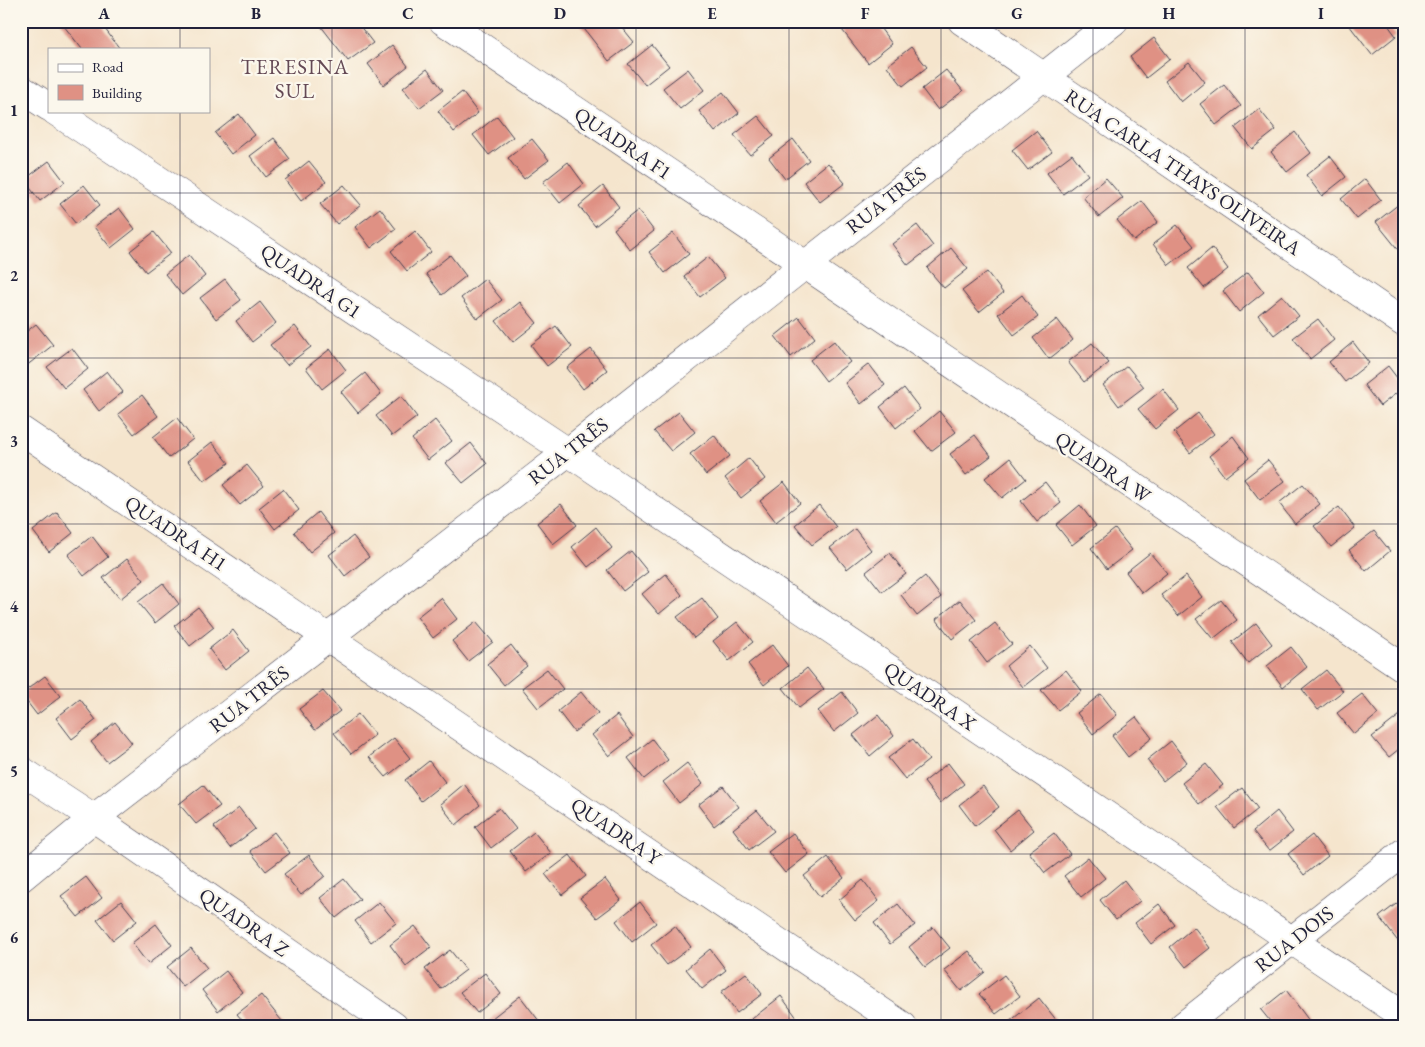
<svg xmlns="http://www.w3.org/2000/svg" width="1425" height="1047" font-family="'EB Garamond',serif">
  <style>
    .building { fill: #df9184 }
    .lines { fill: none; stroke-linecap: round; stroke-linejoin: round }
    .street-casing { stroke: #423f51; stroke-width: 29 }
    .street { stroke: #fff; stroke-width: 28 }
    .grid { fill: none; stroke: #22223b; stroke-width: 1; stroke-opacity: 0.55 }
    .labels { text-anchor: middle; stroke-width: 4.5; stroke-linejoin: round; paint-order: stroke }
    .street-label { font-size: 20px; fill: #22223b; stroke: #fbf7ec }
    .neighbourhood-label { font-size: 21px; letter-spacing: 1px; fill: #644955; stroke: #fbf7ec }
    .neatline { fill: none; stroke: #22223b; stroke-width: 2 }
    .grid-label { font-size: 16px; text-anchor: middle; font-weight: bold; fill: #22223b }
  </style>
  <rect width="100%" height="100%" fill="#fbf7ec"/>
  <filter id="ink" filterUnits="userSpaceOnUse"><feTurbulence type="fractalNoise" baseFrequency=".02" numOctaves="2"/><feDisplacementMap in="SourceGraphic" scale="10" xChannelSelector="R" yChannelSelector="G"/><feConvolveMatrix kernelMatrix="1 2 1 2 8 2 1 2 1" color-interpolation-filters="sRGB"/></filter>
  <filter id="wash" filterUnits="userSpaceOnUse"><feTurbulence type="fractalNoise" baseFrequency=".0096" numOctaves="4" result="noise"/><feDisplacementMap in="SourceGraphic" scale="20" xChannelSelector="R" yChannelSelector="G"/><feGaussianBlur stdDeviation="1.12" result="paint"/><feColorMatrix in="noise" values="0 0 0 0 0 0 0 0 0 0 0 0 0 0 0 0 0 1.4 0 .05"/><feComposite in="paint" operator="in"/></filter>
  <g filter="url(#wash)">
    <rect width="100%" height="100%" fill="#f5e5cd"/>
    <g id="blocks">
      <g class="building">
        <path d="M60,21H99L120,49H82Z"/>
        <path d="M317,21H356L373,43L348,61Z"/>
        <path d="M578,21H617L634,42L609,61Z"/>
        <path d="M835,21H875L892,44L868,63Z"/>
        <path d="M1346,21H1385L1396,36L1372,55Z"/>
        <path d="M1154,38L1170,59L1146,78L1130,57Z"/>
        <path d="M392,45L408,66L384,85L368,64Z"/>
        <path d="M652,45L669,66L645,85L628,64Z"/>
        <path d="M911,47L927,67L903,86L887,66Z"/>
        <path d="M1189,62L1205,82L1181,102L1165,81Z"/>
        <path d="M427,69L443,90L419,108L403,88Z"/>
        <path d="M688,69L704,90L680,109L663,88Z"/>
        <path d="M946,70L963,91L938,110L922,89Z"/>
        <path d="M1224,85L1241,106L1216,125L1200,104Z"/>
        <path d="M462,92L478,113L454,132L438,111Z"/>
        <path d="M723,92L739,113L715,132L699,111Z"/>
        <path d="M1259,109L1276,130L1252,149L1235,128Z"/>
        <path d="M239,114L255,135L231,154L215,133Z"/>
        <path d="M497,116L513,137L489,155L473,135Z"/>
        <path d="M758,116L774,136L750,155L734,135Z"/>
        <path d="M1036,131L1052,152L1028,170L1012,150Z"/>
        <path d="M1295,132L1311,153L1287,172L1271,152Z"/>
        <path d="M274,138L290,159L266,177L250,156Z"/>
        <path d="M532,139L549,160L524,179L508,158Z"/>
        <path d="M793,139L809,160L785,179L769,158Z"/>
        <path d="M1072,154L1088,175L1063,194L1047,173Z"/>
        <path d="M1330,156L1346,177L1322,196L1306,175Z"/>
        <path d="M49,161L65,182L40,201L24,180Z"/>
        <path d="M309,161L326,182L301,201L285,180Z"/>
        <path d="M568,162L584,184L560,203L543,182Z"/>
        <path d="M828,163L845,183L820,202L804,182Z"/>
        <path d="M1106,178L1123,198L1099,217L1083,197Z"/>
        <path d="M1365,179L1381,200L1357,219L1341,199Z"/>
        <path d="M84,185L100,205L76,224L60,204Z"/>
        <path d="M344,185L361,205L337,224L320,204Z"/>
        <path d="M603,186L619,207L595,226L579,206Z"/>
        <path d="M1404,200V257L1376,222Z"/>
        <path d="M1142,201L1158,222L1134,241L1117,220Z"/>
        <path d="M119,208L135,229L111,248L94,227Z"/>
        <path d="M380,208L396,229L371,248L355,227Z"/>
        <path d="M638,210L654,231L630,250L614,229Z"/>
        <path d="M917,225L933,246L908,265L892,244Z"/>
        <path d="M1177,225L1194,246L1169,265L1153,244Z"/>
        <path d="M415,231L431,252L407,271L391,251Z"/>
        <path d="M154,232L171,253L146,272L130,251Z"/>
        <path d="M673,233L689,254L665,273L649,252Z"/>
        <path d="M951,248L968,269L944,288L927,268Z"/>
        <path d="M1212,248L1228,269L1204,288L1188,268Z"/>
        <path d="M189,255L205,276L182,295L165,274Z"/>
        <path d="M450,255L466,276L442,295L426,274Z"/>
        <path d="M708,257L725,278L700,297L684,276Z"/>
        <path d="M987,272L1003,293L979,312L962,291Z"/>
        <path d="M1248,272L1264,292L1239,312L1223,291Z"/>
        <path d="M225,279L241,300L216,319L200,298Z"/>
        <path d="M485,279L502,300L477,319L461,298Z"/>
        <path d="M1022,295L1038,317L1014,335L998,314Z"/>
        <path d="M1282,295L1299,316L1274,335L1258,315Z"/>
        <path d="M260,302L276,323L252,342L236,321Z"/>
        <path d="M520,302L537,323L513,342L496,321Z"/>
        <path d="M799,317L815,338L791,357L775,336Z"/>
        <path d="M1057,319L1073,340L1049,359L1033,338Z"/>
        <path d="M1318,319L1334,340L1310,359L1293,338Z"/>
        <path d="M36,324L53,345L21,370V336Z"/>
        <path d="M295,326L311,347L287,365L270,345Z"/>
        <path d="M556,326L572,347L547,366L531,345Z"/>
        <path d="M834,341L850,362L826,381L810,360Z"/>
        <path d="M1353,342L1369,363L1345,382L1329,362Z"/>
        <path d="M1092,343L1109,363L1084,382L1068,362Z"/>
        <path d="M72,348L88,369L64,388L47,367Z"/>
        <path d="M330,349L346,370L322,389L306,368Z"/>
        <path d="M591,349L607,370L583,389L567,368Z"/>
        <path d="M869,364L885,385L861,404L845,383Z"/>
        <path d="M1127,366L1144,387L1119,406L1103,385Z"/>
        <path d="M1388,366L1404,387L1380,406L1364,385Z"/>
        <path d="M107,371L123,392L99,411L83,390Z"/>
        <path d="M365,373L381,394L358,413L341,392Z"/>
        <path d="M904,388L920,409L896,428L880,407Z"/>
        <path d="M1163,389L1179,410L1155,429L1138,409Z"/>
        <path d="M142,395L158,416L134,434L118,414Z"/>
        <path d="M401,396L417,417L392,436L376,416Z"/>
        <path d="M939,411L956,432L931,451L915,431Z"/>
        <path d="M679,412L695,432L671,451L654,431Z"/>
        <path d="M1198,413L1214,434L1190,453L1174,432Z"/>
        <path d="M177,418L193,439L169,458L153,437Z"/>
        <path d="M435,420L452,441L428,460L412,439Z"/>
        <path d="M714,435L730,456L706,475L690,454Z"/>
        <path d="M975,435L991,456L966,475L950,454Z"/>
        <path d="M1233,436L1249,458L1225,477L1209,456Z"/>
        <path d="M212,442L229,463L204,481L188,461Z"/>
        <path d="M471,443L487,464L463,483L446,463Z"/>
        <path d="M749,458L765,479L741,498L725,478Z"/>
        <path d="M1010,458L1026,479L1002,498L985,478Z"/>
        <path d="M1268,460L1285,481L1260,500L1244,479Z"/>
        <path d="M247,465L264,486L240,505L223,485Z"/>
        <path d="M784,482L800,503L776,522L760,501Z"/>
        <path d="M1045,482L1061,503L1037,522L1021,501Z"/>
        <path d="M1303,484L1320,504L1295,524L1279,503Z"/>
        <path d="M283,489L299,510L275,529L259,508Z"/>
        <path d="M561,504L577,525L553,544L537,523Z"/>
        <path d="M819,505L836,527L812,545L795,525Z"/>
        <path d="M1080,505L1096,526L1072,545L1056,525Z"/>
        <path d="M1339,507L1355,528L1331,547L1314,526Z"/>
        <path d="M57,512L73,533L49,552L33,531Z"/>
        <path d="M318,512L334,533L310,552L294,532Z"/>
        <path d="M596,527L612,548L588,567L572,547Z"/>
        <path d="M855,529L871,550L847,569L830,548Z"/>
        <path d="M1115,529L1132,550L1107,569L1091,548Z"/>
        <path d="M1374,531L1390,551L1366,571L1349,550Z"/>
        <path d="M92,536L108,557L84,576L68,555Z"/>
        <path d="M353,536L369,557L345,576L329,555Z"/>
        <path d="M631,551L648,572L623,591L607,570Z"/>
        <path d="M890,553L906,574L882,592L866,572Z"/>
        <path d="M1150,553L1167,573L1142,593L1126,572Z"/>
        <path d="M127,559L144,580L120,599L103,578Z"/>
        <path d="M666,574L682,595L659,614L642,594Z"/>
        <path d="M925,576L941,597L917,616L901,595Z"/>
        <path d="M1186,576L1202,597L1178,616L1161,595Z"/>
        <path d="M163,583L179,604L155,623L138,602Z"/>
        <path d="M441,598L457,619L433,638L417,617Z"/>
        <path d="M702,598L718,619L694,638L677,617Z"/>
        <path d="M960,600L976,620L952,639L936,619Z"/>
        <path d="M1221,600L1237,620L1213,639L1196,619Z"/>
        <path d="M198,607L214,627L190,646L174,626Z"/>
        <path d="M476,622L493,642L468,661L452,641Z"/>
        <path d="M737,622L753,642L729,661L713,641Z"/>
        <path d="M995,623L1012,644L987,663L971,642Z"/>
        <path d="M1256,623L1272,644L1248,663L1232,642Z"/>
        <path d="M233,630L249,651L225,670L209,649Z"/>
        <path d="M511,645L527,666L504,685L487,664Z"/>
        <path d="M772,645L788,666L764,685L748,664Z"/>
        <path d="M1030,646L1047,668L1023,687L1006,666Z"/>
        <path d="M1291,647L1307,667L1283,687L1267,666Z"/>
        <path d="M807,668L824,689L799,708L783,688Z"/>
        <path d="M547,669L563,689L538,708L522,688Z"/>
        <path d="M1066,670L1082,691L1058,710L1041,690Z"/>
        <path d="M1326,670L1343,691L1318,710L1302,689Z"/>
        <path d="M45,676L61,696L37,715L21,694Z"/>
        <path d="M323,691L340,711L315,730L299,709Z"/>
        <path d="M581,692L598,713L574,732L558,711Z"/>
        <path d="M842,692L858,713L834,732L818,711Z"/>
        <path d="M1101,694L1117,715L1093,734L1077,713Z"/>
        <path d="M1362,694L1378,714L1354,734L1337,713Z"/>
        <path d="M80,699L96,720L72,739L56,718Z"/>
        <path d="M1404,712V745L1389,757L1372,737Z"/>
        <path d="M358,714L375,735L351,754L334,733Z"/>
        <path d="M617,715L633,737L609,756L592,735Z"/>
        <path d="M878,715L894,736L870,756L853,735Z"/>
        <path d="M1136,717L1152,738L1128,757L1112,736Z"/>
        <path d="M115,722L132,743L107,762L91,742Z"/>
        <path d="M394,738L410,758L386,777L369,757Z"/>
        <path d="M652,739L668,760L644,779L628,758Z"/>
        <path d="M913,739L929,760L905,779L888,758Z"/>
        <path d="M1171,741L1187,762L1163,781L1147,760Z"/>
        <path d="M429,761L445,782L421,801L405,780Z"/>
        <path d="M687,763L703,784L679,803L663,782Z"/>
        <path d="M948,763L964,784L940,803L924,782Z"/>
        <path d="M1206,764L1223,785L1199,804L1182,783Z"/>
        <path d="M464,784L480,805L456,825L440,804Z"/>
        <path d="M203,785L220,806L196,824L179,804Z"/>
        <path d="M723,786L739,807L714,826L698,805Z"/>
        <path d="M983,786L999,807L975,826L959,805Z"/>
        <path d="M1242,788L1258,809L1234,828L1217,807Z"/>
        <path d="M239,808L255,829L230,848L214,827Z"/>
        <path d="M499,808L516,829L491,848L475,827Z"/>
        <path d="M757,810L774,831L749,850L733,829Z"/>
        <path d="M1018,810L1034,830L1010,850L994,829Z"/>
        <path d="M1277,811L1293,832L1269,851L1253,831Z"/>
        <path d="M274,832L290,853L266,871L250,851Z"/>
        <path d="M534,832L551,853L526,872L510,851Z"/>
        <path d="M793,833L809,854L785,873L768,852Z"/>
        <path d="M1054,833L1070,854L1045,873L1029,852Z"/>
        <path d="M1312,835L1328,856L1304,875L1288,854Z"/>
        <path d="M309,855L325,876L301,895L284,874Z"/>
        <path d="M570,855L586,876L562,895L545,874Z"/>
        <path d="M828,857L844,878L820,897L804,876Z"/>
        <path d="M1088,857L1105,878L1081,897L1064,876Z"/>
        <path d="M86,877L102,898L78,917L61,896Z"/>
        <path d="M344,879L360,899L336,918L320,898Z"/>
        <path d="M605,879L621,900L597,918L580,898Z"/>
        <path d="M863,880L879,901L855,920L839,900Z"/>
        <path d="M1124,880L1140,901L1116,920L1100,900Z"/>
        <path d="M1404,898V949L1379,917Z"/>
        <path d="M121,901L137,921L113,940L97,920Z"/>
        <path d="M379,902L396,923L371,942L355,921Z"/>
        <path d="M640,902L656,923L632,942L616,921Z"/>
        <path d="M898,904L915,925L890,944L874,923Z"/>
        <path d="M1159,904L1175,925L1151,944L1135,923Z"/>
        <path d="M156,924L172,945L148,964L132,943Z"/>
        <path d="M415,926L431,947L406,966L390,945Z"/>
        <path d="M675,926L691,947L667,965L651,945Z"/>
        <path d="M933,927L950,948L925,967L909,947Z"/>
        <path d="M1194,927L1210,948L1186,967L1170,947Z"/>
        <path d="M191,948L207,968L183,987L167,967Z"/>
        <path d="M710,949L726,970L702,989L686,969Z"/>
        <path d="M450,950L466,970L441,989L425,969Z"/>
        <path d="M969,951L985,972L961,991L944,970Z"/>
        <path d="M226,971L242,992L218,1011L202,990Z"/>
        <path d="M485,973L501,994L477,1013L460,992Z"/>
        <path d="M746,973L762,994L737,1013L721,992Z"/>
        <path d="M1004,975L1020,996L996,1014L979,994Z"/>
        <path d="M1286,990L1313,1026H1274L1261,1010Z"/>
        <path d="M261,995L286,1026H247L237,1014Z"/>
        <path d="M520,996L543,1026H482Z"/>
        <path d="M781,996L803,1026H743Z"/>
        <path d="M1039,998L1061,1026H1004Z"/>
      </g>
    </g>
  </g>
  <g filter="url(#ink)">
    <use href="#blocks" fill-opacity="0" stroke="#423f51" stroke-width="1"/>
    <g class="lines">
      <defs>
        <g id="street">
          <path d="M443,21L1404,668"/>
          <path d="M962,21L1404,323"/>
          <path d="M21,89L49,107"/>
          <path d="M55,111L568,452L1404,1016"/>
          <path d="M21,430L903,1026"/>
          <path d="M21,770L94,818L394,1026"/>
          <path d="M21,878L94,818L568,452L1114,21"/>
          <path d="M1183,1026L1404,852"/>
        </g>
      </defs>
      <use href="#street" class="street-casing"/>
      <use href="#street" class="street"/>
    </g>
  </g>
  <path class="grid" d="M180,21V49M332,21V1026M484,21V1026M636,21V1026M789,21V1026M941,21V1026M1093,21V1026M1245,21V1026M180,111V1026M21,193H1404M21,358H1404M21,524H1404M21,689H1404M21,854H1404"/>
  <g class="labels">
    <g class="street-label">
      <text transform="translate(623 143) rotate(34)" y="7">QUADRA F1</text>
      <text transform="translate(1183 172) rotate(34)" y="7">RUA CARLA THAYS OLIVEIRA</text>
      <text transform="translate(886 200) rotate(-38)" y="7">RUA TRÊS</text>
      <text transform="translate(311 281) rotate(34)" y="7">QUADRA G1</text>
      <text transform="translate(568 451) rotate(-38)" y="7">RUA TRÊS</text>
      <text transform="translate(1103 467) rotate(34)" y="7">QUADRA W</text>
      <text transform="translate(176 533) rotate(34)" y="7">QUADRA H1</text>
      <text transform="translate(930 696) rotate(34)" y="7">QUADRA X</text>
      <text transform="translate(249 699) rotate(-38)" y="7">RUA TRÊS</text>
      <text transform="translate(616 831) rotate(34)" y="7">QUADRA Y</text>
      <text transform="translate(244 922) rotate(35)" y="7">QUADRA Z</text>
      <text transform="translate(1294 939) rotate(-38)" y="7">RUA DOIS</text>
    </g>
    <g class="neighbourhood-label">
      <text x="295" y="74">TERESINA<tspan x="295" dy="24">SUL</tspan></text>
    </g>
  </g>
  <rect width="1425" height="1047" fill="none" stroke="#fbf7ec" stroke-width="55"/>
  <rect x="48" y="48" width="162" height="65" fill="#fbf7ec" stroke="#a4a2a5"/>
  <rect x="58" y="64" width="25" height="8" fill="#ffffff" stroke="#a4a2a5"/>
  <text x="92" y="72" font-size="15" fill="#22223b">Road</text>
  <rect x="58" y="85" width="25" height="15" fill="#df9184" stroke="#a4a2a5"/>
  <text x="92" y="98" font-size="15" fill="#22223b">Building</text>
  <rect x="28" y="28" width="1370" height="992" class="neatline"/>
  <g class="grid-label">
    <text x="104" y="19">A</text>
    <text x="256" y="19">B</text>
    <text x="408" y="19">C</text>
    <text x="560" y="19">D</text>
    <text x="712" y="19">E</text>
    <text x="865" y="19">F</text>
    <text x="1017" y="19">G</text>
    <text x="1169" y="19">H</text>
    <text x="1321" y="19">I</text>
    <text x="14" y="116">1</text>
    <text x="14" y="281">2</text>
    <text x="14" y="447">3</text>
    <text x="14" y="612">4</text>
    <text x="14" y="777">5</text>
    <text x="14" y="943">6</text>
  </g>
</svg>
